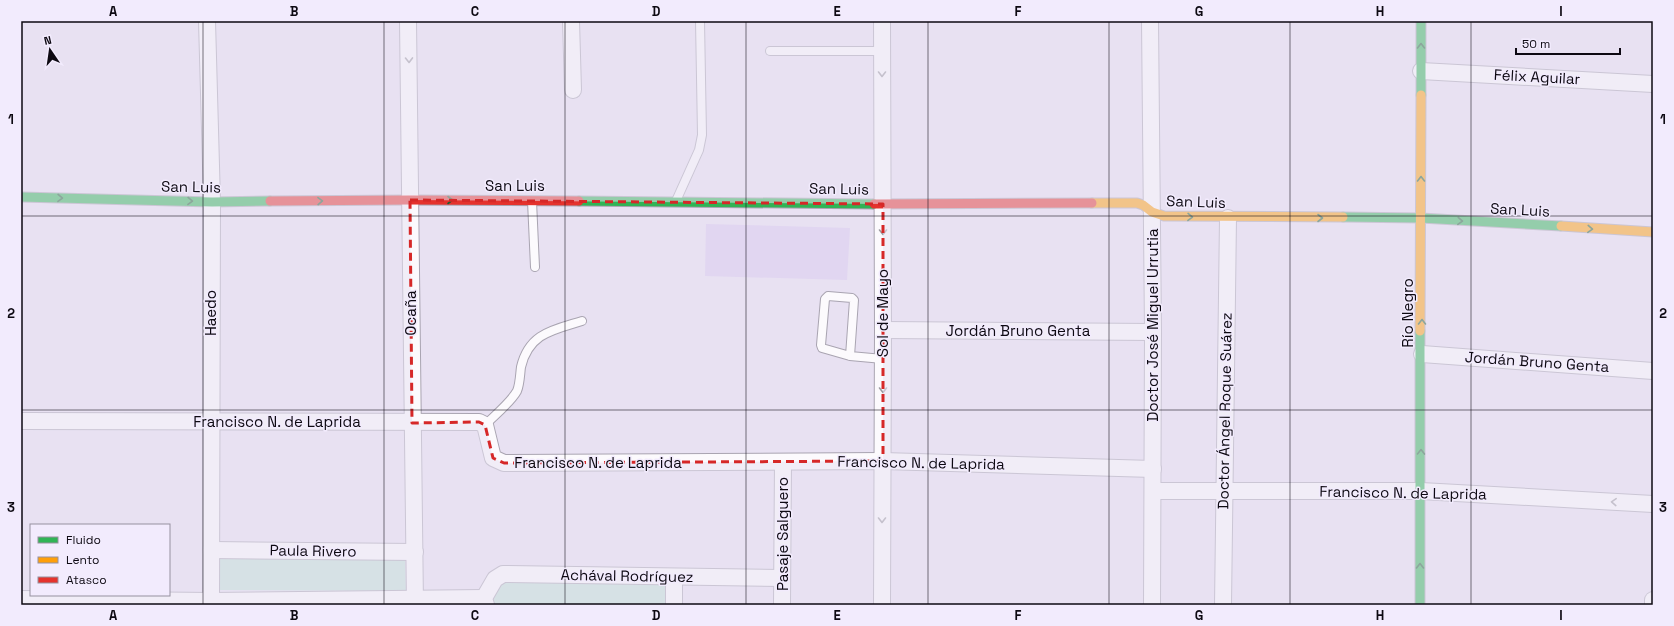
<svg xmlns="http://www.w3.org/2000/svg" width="1674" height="626" font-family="'Space Grotesk',sans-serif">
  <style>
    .built { fill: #e1d6f1 }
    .green { fill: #c1e0d6 }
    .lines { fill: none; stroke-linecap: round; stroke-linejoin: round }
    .lane-casing { stroke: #a9a4b1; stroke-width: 10 }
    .street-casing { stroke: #a9a4b1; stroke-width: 18 }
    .fast-casing { stroke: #a9a4b1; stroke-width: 11 }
    .slow-casing { stroke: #a9a4b1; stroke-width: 11 }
    .jam-casing { stroke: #a9a4b1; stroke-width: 11 }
    .lane { stroke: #fcfafd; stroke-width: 8 }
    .street { stroke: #fcfafd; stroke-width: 16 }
    .fast { stroke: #30b455; stroke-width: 9 }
    .slow { stroke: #ff9f0a; stroke-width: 9 }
    .jam { stroke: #e5322d; stroke-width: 9 }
    .oneway { stroke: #1e5e34 }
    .oneway2 { stroke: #9c9a9f }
    .marked { fill: none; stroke: #d62828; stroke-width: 3; stroke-dasharray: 8 5; stroke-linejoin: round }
    .grid { fill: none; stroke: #0d0912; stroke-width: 1; stroke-opacity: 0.55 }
    .labels { text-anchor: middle; stroke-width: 3; stroke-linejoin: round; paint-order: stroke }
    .street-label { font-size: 15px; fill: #0d0912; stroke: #f2ebfd }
    .neatline { fill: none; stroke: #0d0912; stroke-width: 1.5 }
    .grid-label { font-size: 13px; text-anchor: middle; font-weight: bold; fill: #0d0912 }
  </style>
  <rect width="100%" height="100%" fill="#e8e1f2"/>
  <path class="built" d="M706,224L850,228L847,280L705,276Z"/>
  <g class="green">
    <path d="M216,556L405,557L406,591L216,590Z"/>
    <path d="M506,579L672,580L671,605H491L488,599Z"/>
  </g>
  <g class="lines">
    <defs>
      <g id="lane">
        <path d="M770,51H882"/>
        <path d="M532,201L535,267"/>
        <path d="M676,201L699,150L702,135L700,21"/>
        <path d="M850,356L854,300L852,298L828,296L825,299L821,345L822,348L850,356L883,359"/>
        <path d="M485,425C494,416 511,402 517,391C520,384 520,374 521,367C529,333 553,330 582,321"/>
      </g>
      <g id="street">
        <path d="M207,21L212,202L211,605"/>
        <path d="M408,21L415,605"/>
        <path d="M571,21L573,90"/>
        <path d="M882,21L883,330L882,605"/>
        <path d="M1150,21L1153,332L1152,605"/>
        <path d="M1421,71L1653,84"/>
        <path d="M883,330L1153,332"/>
        <path d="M1422,354L1653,371"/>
        <path d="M21,421L479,422L485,425L493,458L504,463L883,461L1153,469"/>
        <path d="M1153,491H1421L1653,504"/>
        <path d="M211,550L415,552"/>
        <path d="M674,577V605"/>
        <path d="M21,599L211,601L484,598"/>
        <path d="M486,605L484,598L495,579L503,574L782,578"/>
        <path d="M782,605L783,462"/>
        <path d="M1223,605L1228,218"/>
        <path d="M1653,605V600"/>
      </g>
      <g id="fast">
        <path d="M1421,95V21"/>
        <path d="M21,197L212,202L270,201"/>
        <path d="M579,201L874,204"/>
        <path d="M1343,217L1421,218L1561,226"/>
        <path d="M1420,605V331"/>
      </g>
      <g id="slow">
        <path d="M1092,203H1137L1143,205L1152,212L1164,216L1343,217"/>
        <path d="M1561,226L1653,232"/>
        <path d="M1420,331L1421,95"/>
      </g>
      <g id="jam">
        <path d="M270,201L410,200L579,201"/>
        <path d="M874,204L1092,203"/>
      </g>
    </defs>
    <use href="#lane" class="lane-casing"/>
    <use href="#street" class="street-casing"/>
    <use href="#fast" class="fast-casing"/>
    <use href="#slow" class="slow-casing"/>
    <use href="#jam" class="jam-casing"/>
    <use href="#lane" class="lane"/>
    <use href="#street" class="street"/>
    <use href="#fast" class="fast"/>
    <use href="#slow" class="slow"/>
    <use href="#jam" class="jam"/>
  </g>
  <defs><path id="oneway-chevron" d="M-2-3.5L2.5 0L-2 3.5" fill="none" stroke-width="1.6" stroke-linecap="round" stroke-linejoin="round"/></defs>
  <g class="oneway">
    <use href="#oneway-chevron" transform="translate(1421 46) rotate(-90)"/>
    <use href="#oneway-chevron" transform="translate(1421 179) rotate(-90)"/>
    <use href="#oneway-chevron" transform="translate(60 198) rotate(1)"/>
    <use href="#oneway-chevron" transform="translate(450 200)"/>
    <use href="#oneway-chevron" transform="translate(190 201) rotate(1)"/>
    <use href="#oneway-chevron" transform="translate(320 201) rotate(-1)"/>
    <use href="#oneway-chevron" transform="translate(1190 217) rotate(1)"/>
    <use href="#oneway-chevron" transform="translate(1320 218)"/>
    <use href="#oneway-chevron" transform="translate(1460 221) rotate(3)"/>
    <use href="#oneway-chevron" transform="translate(1590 229) rotate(3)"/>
    <use href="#oneway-chevron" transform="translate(1422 322) rotate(-90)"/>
    <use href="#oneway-chevron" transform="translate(1421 452) rotate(-89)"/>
    <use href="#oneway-chevron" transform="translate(1420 566) rotate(-90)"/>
  </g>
  <g class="oneway2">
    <use href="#oneway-chevron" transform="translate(409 60) rotate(89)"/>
    <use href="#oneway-chevron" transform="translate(882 74) rotate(90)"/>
    <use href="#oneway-chevron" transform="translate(883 232) rotate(90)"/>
    <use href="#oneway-chevron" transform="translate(883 390) rotate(90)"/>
    <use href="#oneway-chevron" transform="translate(1614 502) rotate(-177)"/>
    <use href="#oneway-chevron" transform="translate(882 520) rotate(90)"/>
  </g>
  <path d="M0 0H1674V626H0ZM410,200L883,204V461L504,463L493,458L485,425L479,422L412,423Z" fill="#e8e1f2" fill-opacity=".55" fill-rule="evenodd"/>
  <path class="marked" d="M410,200L883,204V461L504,463L493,458L485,425L479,422L412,423Z"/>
  <path class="grid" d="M203,21V605M384,21V605M565,21V605M746,21V605M928,21V605M1109,21V605M1290,21V605M1471,21V605M21,216H1653M21,410H1653"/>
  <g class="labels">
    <g class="street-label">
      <text transform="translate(1537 77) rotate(3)" y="5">Félix Aguilar</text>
      <text x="515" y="191">San Luis</text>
      <text transform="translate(191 187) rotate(1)" y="5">San Luis</text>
      <text transform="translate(839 189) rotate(1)" y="5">San Luis</text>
      <text transform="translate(1196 202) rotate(2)" y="5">San Luis</text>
      <text transform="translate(1520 210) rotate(3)" y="5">San Luis</text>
      <text transform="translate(211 313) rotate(-90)" y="5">Haedo</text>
      <text transform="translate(411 313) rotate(-90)" y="5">Ocaña</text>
      <text transform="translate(883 313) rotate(-90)" y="5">Sol de Mayo</text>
      <text transform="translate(1408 313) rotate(-90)" y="5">Río Negro</text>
      <text transform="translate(1153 325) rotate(-90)" y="5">Doctor José Miguel Urrutia</text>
      <text x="1018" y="336">Jordán Bruno Genta</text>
      <text transform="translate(1537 362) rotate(4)" y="5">Jordán Bruno Genta</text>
      <text transform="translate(1225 411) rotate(-89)" y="5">Doctor Ángel Roque Suárez</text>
      <text x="277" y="427">Francisco N. de Laprida</text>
      <text x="598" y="468">Francisco N. de Laprida</text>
      <text transform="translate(921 463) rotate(1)" y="5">Francisco N. de Laprida</text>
      <text transform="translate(1403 493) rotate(1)" y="5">Francisco N. de Laprida</text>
      <text transform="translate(783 534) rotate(-90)" y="5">Pasaje Salguero</text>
      <text transform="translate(313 551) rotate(1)" y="5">Paula Rivero</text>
      <text transform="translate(627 576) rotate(1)" y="5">Achával Rodríguez</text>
    </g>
  </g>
  <rect width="1674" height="626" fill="none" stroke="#f2ebfd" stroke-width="44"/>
  <rect x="30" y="524" width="140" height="72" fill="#f2ebfd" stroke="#96919f"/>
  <rect x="38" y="537" width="20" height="6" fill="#30b455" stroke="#96919f"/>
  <text x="66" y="544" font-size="12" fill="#0d0912">Fluido</text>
  <rect x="38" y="557" width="20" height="6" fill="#ff9f0a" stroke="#96919f"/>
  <text x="66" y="564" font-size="12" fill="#0d0912">Lento</text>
  <rect x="38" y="577" width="20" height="6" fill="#e5322d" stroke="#96919f"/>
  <text x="66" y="584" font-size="12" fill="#0d0912">Atasco</text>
  <g transform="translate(50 50) rotate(347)" stroke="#f2ebfd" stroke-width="3" paint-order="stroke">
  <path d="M0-3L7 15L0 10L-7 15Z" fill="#0d0912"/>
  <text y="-6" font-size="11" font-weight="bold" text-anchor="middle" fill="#0d0912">N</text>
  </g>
  <path d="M1516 48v6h104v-6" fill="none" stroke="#0d0912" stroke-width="2"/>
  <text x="1522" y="48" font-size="12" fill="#0d0912" stroke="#f2ebfd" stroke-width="3" paint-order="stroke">50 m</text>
  <rect x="22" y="22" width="1630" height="582" class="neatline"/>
  <g class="grid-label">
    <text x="113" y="16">A</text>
    <text x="294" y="16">B</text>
    <text x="475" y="16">C</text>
    <text x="656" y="16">D</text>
    <text x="837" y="16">E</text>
    <text x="1018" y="16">F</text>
    <text x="1199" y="16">G</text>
    <text x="1380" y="16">H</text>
    <text x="1561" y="16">I</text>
    <text x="11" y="124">1</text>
    <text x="1663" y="124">1</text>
    <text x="11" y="318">2</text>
    <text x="1663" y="318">2</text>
    <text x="11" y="512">3</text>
    <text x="1663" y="512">3</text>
    <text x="113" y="620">A</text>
    <text x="294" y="620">B</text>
    <text x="475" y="620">C</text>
    <text x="656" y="620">D</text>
    <text x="837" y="620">E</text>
    <text x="1018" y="620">F</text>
    <text x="1199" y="620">G</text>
    <text x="1380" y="620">H</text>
    <text x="1561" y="620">I</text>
  </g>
</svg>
